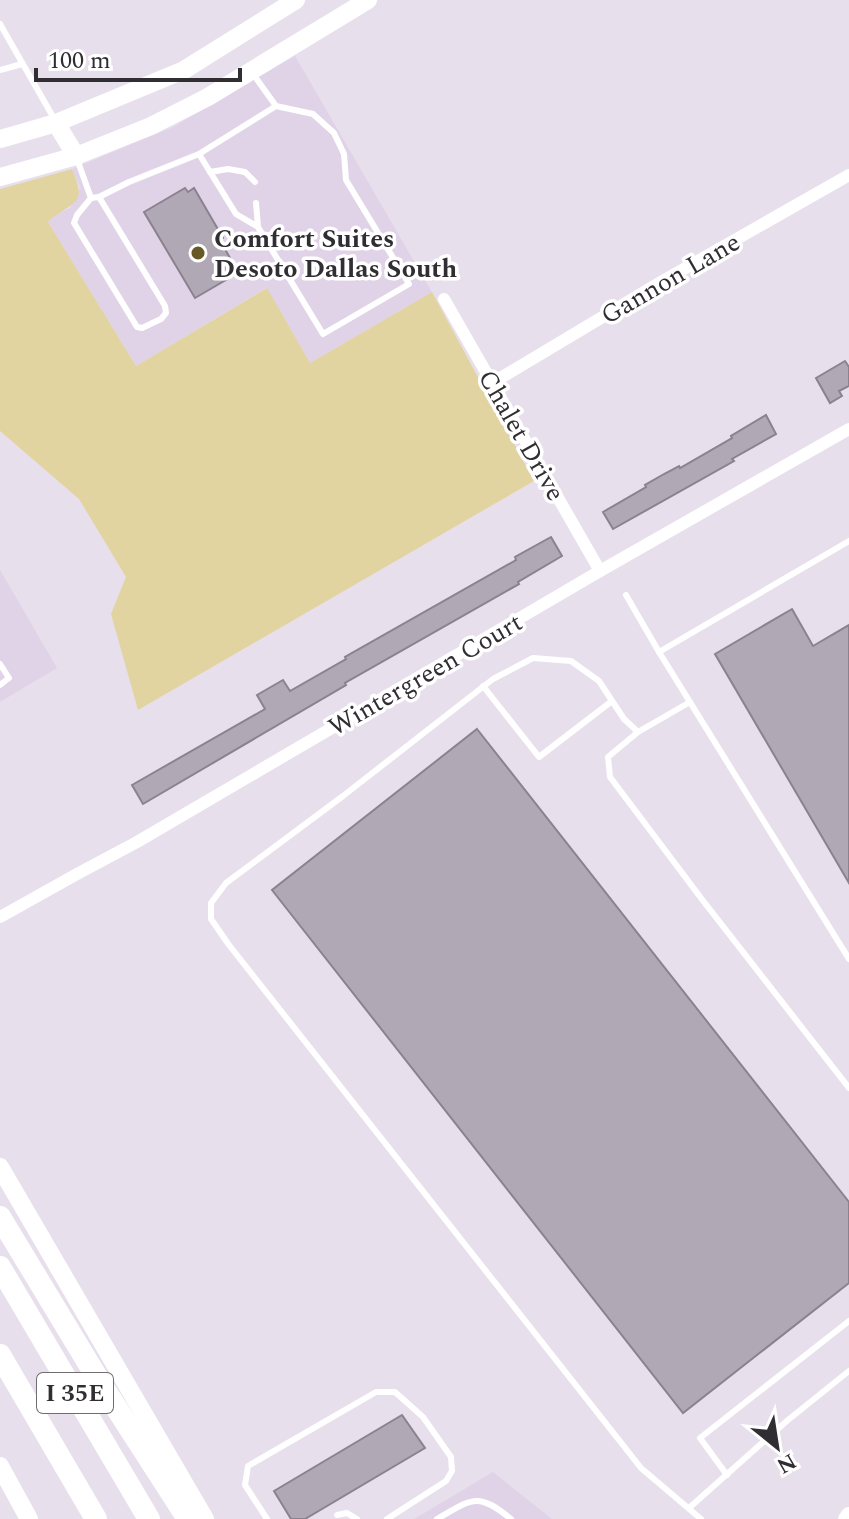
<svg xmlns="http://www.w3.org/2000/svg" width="849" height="1519" font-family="Spectral,serif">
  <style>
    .built { fill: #e0d3e7 }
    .green { fill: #e1d4a0 }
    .building { fill: #b0a9b5; stroke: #8a838f; stroke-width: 2 }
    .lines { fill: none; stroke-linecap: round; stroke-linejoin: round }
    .service { stroke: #fff; stroke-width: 6 }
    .minor { stroke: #fff; stroke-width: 12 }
    .tertiary { stroke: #fff; stroke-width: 16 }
    .secondary { stroke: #fff; stroke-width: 18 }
    .motorway { stroke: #fff; stroke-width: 22 }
    .poi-dot { fill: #665926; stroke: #fff; stroke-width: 3 }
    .labels { text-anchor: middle; stroke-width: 7; stroke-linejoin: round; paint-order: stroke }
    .shield { fill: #fff; stroke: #6f6d70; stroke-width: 2 }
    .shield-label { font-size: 24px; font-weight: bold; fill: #312e33 }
    .poi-label { font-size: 26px; font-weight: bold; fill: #312e33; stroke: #fff; text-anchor: start }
    .street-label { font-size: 26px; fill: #312e33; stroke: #fff }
  </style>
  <rect width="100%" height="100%" fill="#e8dfed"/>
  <g class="built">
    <path d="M295,56L432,292L310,363L266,288L136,366L48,222L57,214L70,208L80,187L72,169L173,127Z"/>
    <path d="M0,570L57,668L0,702Z"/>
    <path d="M493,1472L552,1519H414Z"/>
  </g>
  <path class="green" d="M72,169C89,207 71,201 48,222L136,366L267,288L310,363L432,292L534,481L138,710L111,614L126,577L79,499L0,431V189Z"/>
  <g class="building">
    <path d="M185,188L188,192L194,188L223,238L220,240L235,267L233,268L236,274L195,298L144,212Z"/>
    <path d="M845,361L849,367V386L839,391L842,396L830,403L816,378Z"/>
    <path d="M766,415L776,434L732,459L734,461L613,529L603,512L646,487L645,485L664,474L679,466L680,468L732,438L731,436Z"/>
    <path d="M551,537L562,556L518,582L519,584L345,683L346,685L143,804L132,785L265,709L257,695L283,680L290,691L346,659L345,657L516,560L515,557Z"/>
    <path d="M792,609L813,646L849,625V883L715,654Z"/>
    <path d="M477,729L849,1202V1283L683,1413L272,890Z"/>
    <path d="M402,1415L425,1448L305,1519H291L274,1491Z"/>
  </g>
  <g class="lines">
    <g class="service">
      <path d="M0,24L56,122"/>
      <path d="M0,70L22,64"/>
      <path d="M253,74L276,106L313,114L334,133L344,154L346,180L409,284L323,334L258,227L236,214L199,154L276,106"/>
      <path d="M77,159L91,198L99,197L129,182L199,154"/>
      <path d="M210,172L228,169L245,172L255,182"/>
      <path d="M91,198L77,215L74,223L137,327L142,328L161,319L166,313L165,306L99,197"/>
      <path d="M256,203L258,227"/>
      <path d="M626,595L659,652L849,959"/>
      <path d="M659,652L849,541"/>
      <path d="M0,664L9,678L0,685"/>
      <path d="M483,686L539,757L612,701"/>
      <path d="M690,702L638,732L608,757L610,777L704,902L849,1088"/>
      <path d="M638,732L624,719L599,681L571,661L533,658L493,679L343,796L226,883L211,903V919L229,945L641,1468L701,1519"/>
      <path d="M727,1475L700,1438L849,1321"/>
      <path d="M689,1508L788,1420L849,1371"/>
      <path d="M337,1515L347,1513L357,1519"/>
      <path d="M267,1519L245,1485L248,1466L376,1392H395L423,1417L451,1457L452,1471L446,1481L387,1519"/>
      <path d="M437,1519C472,1499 477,1491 511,1519"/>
    </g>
    <g class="minor">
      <path d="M444,299L600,571"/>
      <path d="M492,383L661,282L849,175"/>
      <path d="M0,917L77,874L137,842L600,571L849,429"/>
    </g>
    <path class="tertiary" d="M846,1519L849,1515"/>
    <g class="secondary">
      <path d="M56,123L76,156"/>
      <path d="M0,139L56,123L184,70L296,0"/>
      <path d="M0,177L76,156L151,126L208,97L368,0"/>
      <path d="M0,1167L205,1519"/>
      <path d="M0,1466L29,1519"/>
    </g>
    <g class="motorway">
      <path d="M0,1217L101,1384L188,1519"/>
      <path d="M0,1267L149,1519"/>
      <path d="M0,1355L96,1519"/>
    </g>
  </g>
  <circle class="poi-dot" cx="198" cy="253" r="8"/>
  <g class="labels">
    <rect class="shield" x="37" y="1373" width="76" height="40" rx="6"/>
    <g class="shield-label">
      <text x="75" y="1401">I 35E</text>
    </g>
    <g class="poi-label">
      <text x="214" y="247">Comfort Suites<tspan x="214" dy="30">Desoto Dallas South</tspan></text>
    </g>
    <g class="street-label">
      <text transform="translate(670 278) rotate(-30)" y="9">Gannon Lane</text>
      <text transform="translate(522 435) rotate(60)" y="9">Chalet Drive</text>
      <text transform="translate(425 674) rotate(-30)" y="9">Wintergreen Court</text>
    </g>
  </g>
  <g transform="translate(777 1447) rotate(150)" stroke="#ffffff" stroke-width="6" paint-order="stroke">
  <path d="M0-6L14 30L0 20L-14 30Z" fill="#312e33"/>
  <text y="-12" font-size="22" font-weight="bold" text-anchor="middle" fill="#312e33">N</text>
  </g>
  <path d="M36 68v12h204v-12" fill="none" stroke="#312e33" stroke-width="4"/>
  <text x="48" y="68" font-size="24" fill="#312e33" stroke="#ffffff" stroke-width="6" paint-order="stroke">100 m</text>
</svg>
